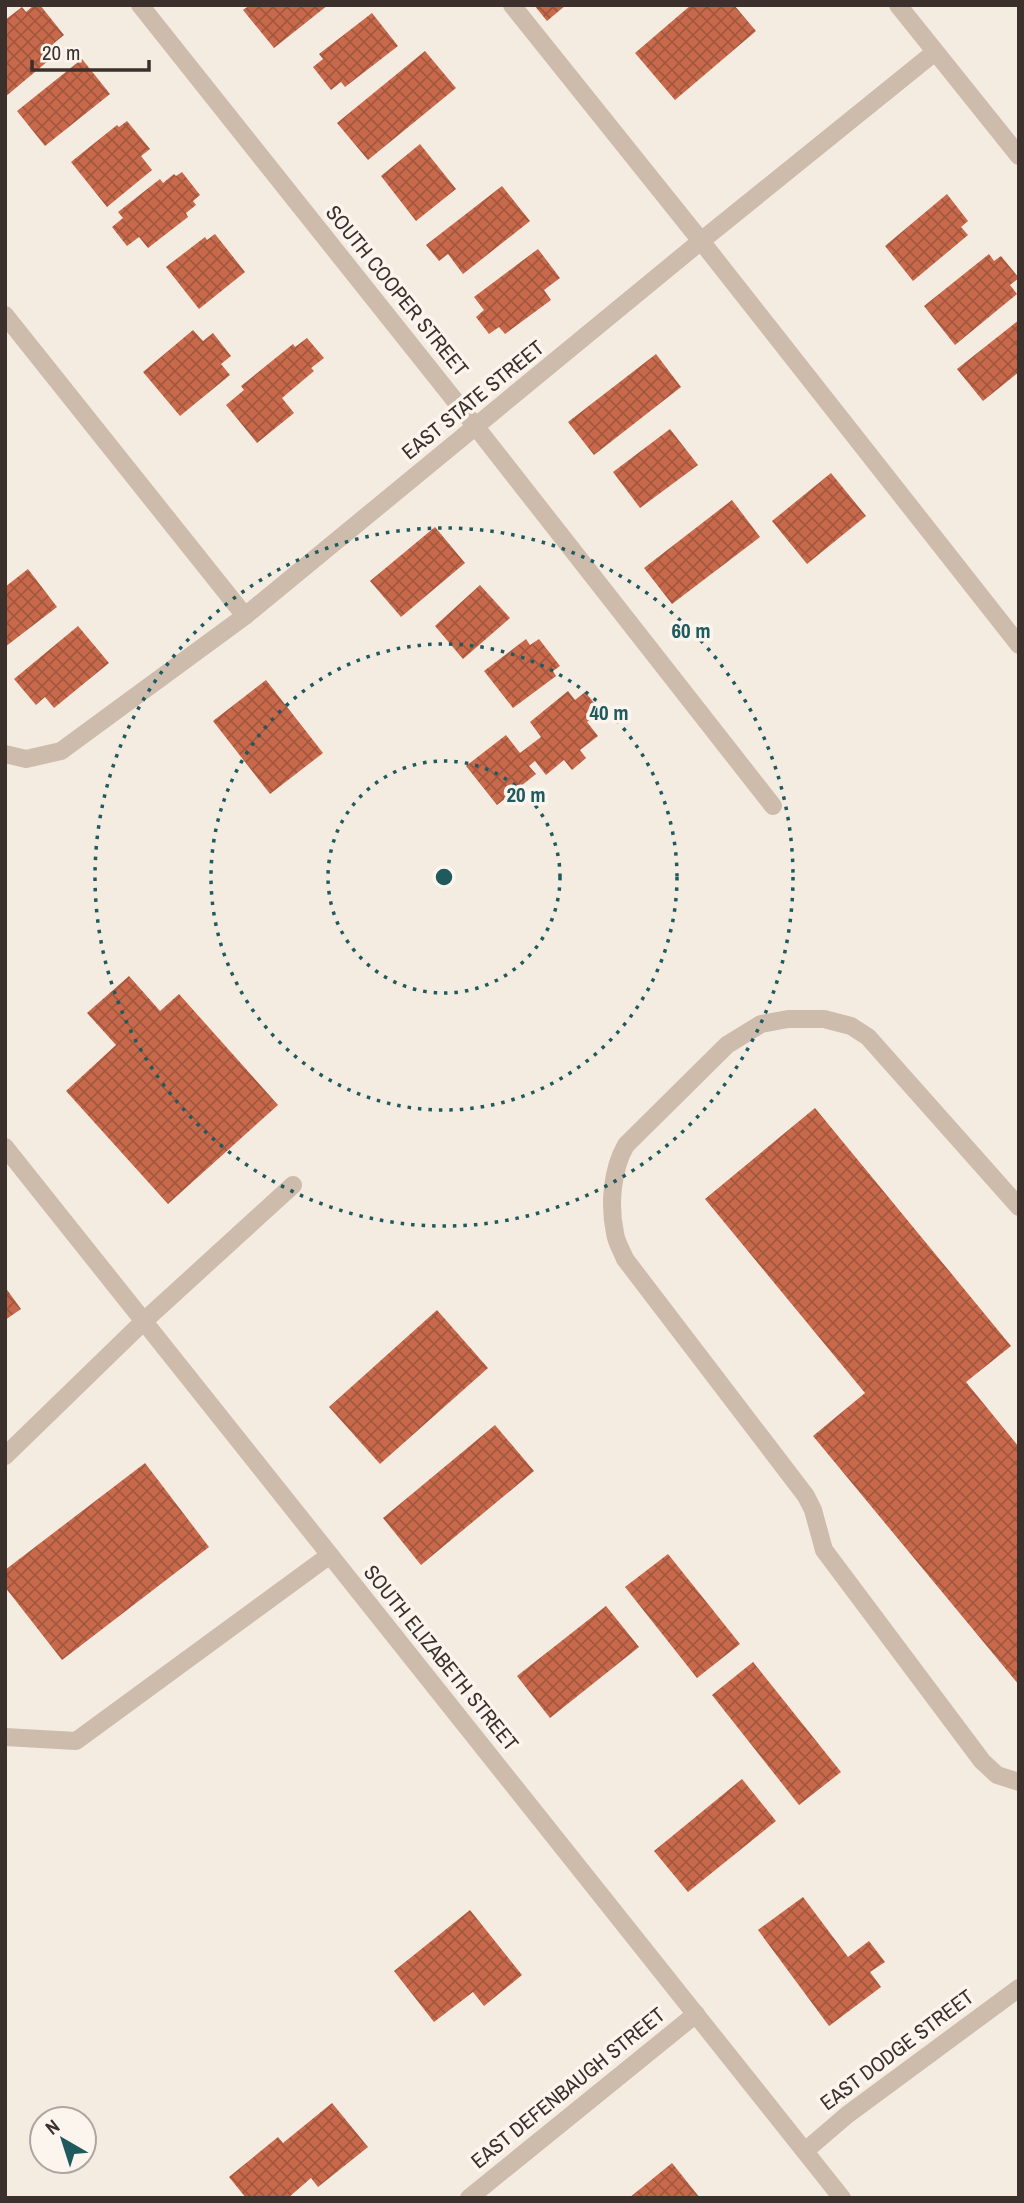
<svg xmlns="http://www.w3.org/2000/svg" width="1024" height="2203" font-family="'Archivo Narrow',sans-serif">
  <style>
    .building { fill: url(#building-cross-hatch) }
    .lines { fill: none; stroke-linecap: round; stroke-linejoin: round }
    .service { stroke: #cdbbac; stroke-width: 18 }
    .minor { stroke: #cdbbac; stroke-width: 18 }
    .ring { fill: none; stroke: #1f5a5e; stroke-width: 3.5; stroke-dasharray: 3.5 7 }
    .labels { text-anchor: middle; stroke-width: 7; stroke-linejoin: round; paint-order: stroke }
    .street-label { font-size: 21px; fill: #3b302b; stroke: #fbf5ee }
    .centre { fill: #1f5a5e; stroke: #fbf5ee; stroke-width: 3.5 }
    .ring-label { font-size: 21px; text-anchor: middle; font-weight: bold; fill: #1f5a5e; stroke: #fbf5ee; stroke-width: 7; stroke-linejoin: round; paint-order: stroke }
  </style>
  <defs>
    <pattern id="building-cross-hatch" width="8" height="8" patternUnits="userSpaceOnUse" patternTransform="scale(1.75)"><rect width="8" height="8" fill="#c8694b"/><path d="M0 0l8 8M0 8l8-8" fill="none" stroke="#a4573f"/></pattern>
  </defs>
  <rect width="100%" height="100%" fill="#f4ebe1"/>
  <g class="building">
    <path d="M34,5H40L64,35L53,44L60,51L5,97V20L22,7L26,12Z"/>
    <path d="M250,5H328L274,48L243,10Z"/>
    <path d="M534,5H566L547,21Z"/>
    <path d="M691,5H734L756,31L675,100L635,53Z"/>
    <path d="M372,13L398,46L345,87L341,82L331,90L313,67L323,59L319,54Z"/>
    <path d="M425,51L456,88L368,160L337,123Z"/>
    <path d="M82,59L110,94L45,146L17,111Z"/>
    <path d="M127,121L150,149L141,156L152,170L107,207L71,162L117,125L119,127Z"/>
    <path d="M420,144L456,189L416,221L381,176Z"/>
    <path d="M182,172L200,195L193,201L196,205L186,213L188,217L148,248L139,237L127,246L112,227L123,218L118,212L160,179L163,183L174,174L176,176Z"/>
    <path d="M502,186L530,221L463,274L448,254L439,261L426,245Z"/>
    <path d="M947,194L968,221L961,227L968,235L913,281L885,246Z"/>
    <path d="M215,234L245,272L199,309L166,267L205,237L207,240Z"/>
    <path d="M538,249L560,278L544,290L551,300L505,334L499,327L489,334L476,317L484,310L474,297Z"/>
    <path d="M989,254L994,261L1001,256L1019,278L1010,285L1017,294L955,345L924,306Z"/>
    <path d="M1019,320V372L983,401L957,369Z"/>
    <path d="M193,330L203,341L213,333L231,356L221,364L230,375L180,416L143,372Z"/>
    <path d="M307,338L324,358L311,368L314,371L282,398L294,413L257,443L226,405L244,390L241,386L293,344L295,347Z"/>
    <path d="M656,354L681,387L594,455L568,422Z"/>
    <path d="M670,429L698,465L640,508L613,472Z"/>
    <path d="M831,473L866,516L807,564L772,521Z"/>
    <path d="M732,500L760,537L672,604L644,568Z"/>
    <path d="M435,527L465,563L401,617L370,581Z"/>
    <path d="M28,569L57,607L5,647V587Z"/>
    <path d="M480,585L510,618L463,659L435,626Z"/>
    <path d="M78,626L109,663L54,708L45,697L36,705L14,679Z"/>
    <path d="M526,639L530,645L539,639L560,666L553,671L556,676L513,708L484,671Z"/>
    <path d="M266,680L323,753L270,794L213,721Z"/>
    <path d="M568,691L575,700L585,692L601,711L587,722L598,736L580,750L586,758L572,770L564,760L546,775L535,761L529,766L536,774L497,805L466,766L506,735L520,753L541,737L530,722Z"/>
    <path d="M129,976L160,1011L179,994L278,1105L168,1204L66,1091L116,1045L87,1013Z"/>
    <path d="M815,1108L1011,1346L966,1382L1019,1447V1685L813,1436L865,1393L705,1199Z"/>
    <path d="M5,1287L21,1309L5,1320Z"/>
    <path d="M437,1310L488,1368L380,1464L329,1407Z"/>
    <path d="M495,1425L534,1471L421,1565L383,1518Z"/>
    <path d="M145,1463L209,1547L62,1660L5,1587V1570Z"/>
    <path d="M668,1554L740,1644L697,1678L625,1587Z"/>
    <path d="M606,1606L639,1647L550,1718L517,1676Z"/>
    <path d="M753,1662L841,1772L799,1805L712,1695Z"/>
    <path d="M742,1779L776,1821L688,1892L654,1851Z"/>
    <path d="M803,1897L848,1957L869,1941L885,1962L870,1972L881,1987L829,2026L758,1930Z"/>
    <path d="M470,1910L522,1975L484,2006L473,1992L434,2022L394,1971Z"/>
    <path d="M332,2103L368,2147L318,2187L311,2178L288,2198H246L229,2177L278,2137L283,2143Z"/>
    <path d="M672,2163L700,2198H629Z"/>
  </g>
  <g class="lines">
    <g class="service">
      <path d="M512,5L701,241L1019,645"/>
      <path d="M5,315L245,616"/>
      <path d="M1019,1207L868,1037L851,1026L824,1019H788L761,1024L727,1045L626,1145C612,1169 609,1205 615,1233C616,1242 622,1251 625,1259L806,1496L813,1510L824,1550L982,1761L997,1775L1019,1782"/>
      <path d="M5,1456L144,1321L293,1185"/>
      <path d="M5,1737L76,1741L330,1555"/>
    </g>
    <g class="minor">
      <path d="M140,5L476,427L773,806"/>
      <path d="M898,5L1019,156"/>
      <path d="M5,754L26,759L61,751L245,616L701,241L935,52"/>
      <path d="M5,1147L842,2198"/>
      <path d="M805,2151L847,2115L1019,1988"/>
      <path d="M469,2198L696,2014"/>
    </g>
  </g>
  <g class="ring">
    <circle cx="444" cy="877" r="116"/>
    <circle cx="444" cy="877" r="233"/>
    <circle cx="444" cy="877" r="349"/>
  </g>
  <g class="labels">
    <g class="street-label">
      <text transform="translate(397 291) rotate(51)" y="7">SOUTH COOPER STREET</text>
      <text transform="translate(473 400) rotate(-39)" y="7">EAST STATE STREET</text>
      <text transform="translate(441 1658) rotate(51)" y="7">SOUTH ELIZABETH STREET</text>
      <text transform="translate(897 2050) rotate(-37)" y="7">EAST DODGE STREET</text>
      <text transform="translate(568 2088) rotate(-39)" y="7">EAST DEFENBAUGH STREET</text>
    </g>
  </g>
  <circle cx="444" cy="877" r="10" class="centre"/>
  <g class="ring-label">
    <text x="691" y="638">60 m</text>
    <text x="609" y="720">40 m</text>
    <text x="526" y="802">20 m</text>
  </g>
  <rect width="1024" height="2203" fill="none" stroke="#3b302b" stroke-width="14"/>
  <g transform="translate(63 2140) rotate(321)"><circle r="33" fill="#fbf5ee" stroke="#aea6a0" stroke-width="2"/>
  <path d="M0-5L12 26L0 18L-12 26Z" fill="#1f5a5e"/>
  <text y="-10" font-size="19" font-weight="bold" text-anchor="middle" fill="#3b302b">N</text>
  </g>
  <path d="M32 60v10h117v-10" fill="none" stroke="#3b302b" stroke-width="3.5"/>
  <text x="42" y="60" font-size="21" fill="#3b302b" stroke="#fbf5ee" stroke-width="5" paint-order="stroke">20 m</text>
</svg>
